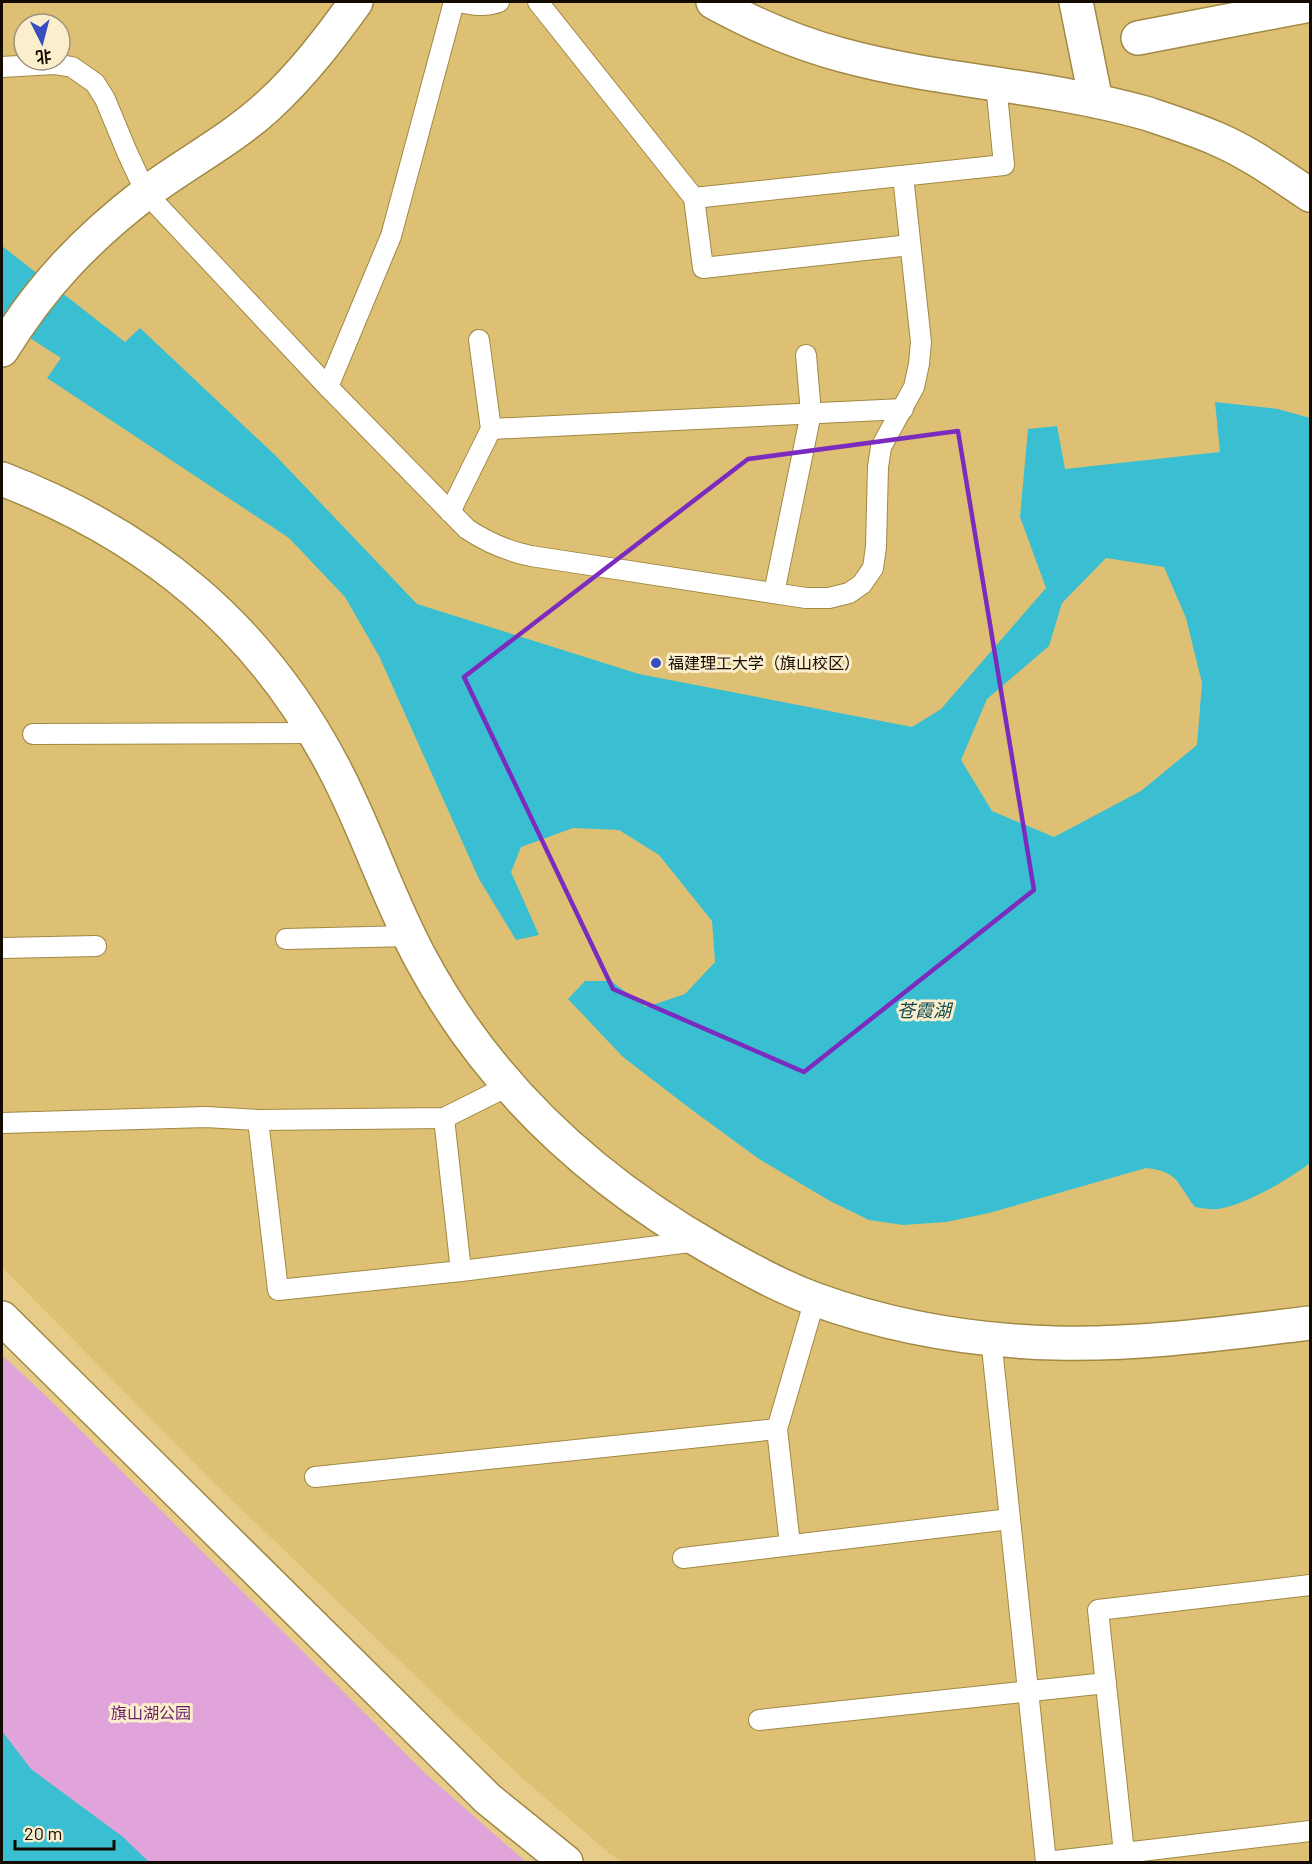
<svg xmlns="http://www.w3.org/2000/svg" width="1312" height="1864" font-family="Barlow,'Noto Sans SC',sans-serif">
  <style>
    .built { fill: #ddc073; fill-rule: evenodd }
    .green { fill: #e0a4db }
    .water { fill: #3abfd2; fill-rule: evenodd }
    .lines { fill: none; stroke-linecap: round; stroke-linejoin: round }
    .service-casing { stroke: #a18945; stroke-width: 22 }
    .minor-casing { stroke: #a18945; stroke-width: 36 }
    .tertiary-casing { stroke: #a18945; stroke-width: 36 }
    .service { stroke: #fff; stroke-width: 20 }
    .minor { stroke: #fff; stroke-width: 33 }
    .tertiary { stroke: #fff; stroke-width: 33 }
    .marked { fill: none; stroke: #7b2cbf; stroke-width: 4.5; stroke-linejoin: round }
    .poi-dot { fill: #364ebf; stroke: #fbeecd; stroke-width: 2 }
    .labels { text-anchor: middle; stroke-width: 6; stroke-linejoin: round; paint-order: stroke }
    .poi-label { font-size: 16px; fill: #140b00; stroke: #fbeecd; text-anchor: start }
    .park-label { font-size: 16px; fill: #6b1d69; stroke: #fbeecd }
    .water-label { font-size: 18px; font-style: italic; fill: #104951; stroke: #fbeecd }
  </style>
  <rect width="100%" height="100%" fill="#e6cc88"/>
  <path class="built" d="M2,2H1310V1862H623L610,1854L520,1776L212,1481L2,1267ZM24,24H60V60H24Z"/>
  <path class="green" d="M2,1355L45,1395L428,1776L526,1862H2Z"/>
  <g class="water">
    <path d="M2,246L125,342L140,328L276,456L417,604L639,674L912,727L941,709L1046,588L1020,517L1028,429L1057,426L1065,469L1220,452L1215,402L1278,409L1310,418V1163C1290,1179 1243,1206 1218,1209C1211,1210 1202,1208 1195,1207C1176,1183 1180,1172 1146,1168L989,1213L946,1222L903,1225L869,1220L830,1201L759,1159L692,1110L623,1057L568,999L585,981H611L646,1007L685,994L715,962L712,921L659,855L619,830L573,828L521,847L511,872L539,935L516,940L479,879L379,656L345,597L289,538L47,378L61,358L2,320ZM1106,558L1164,567L1186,618L1202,683L1197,745L1141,791L1054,837L992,811L961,760L987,699L1049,646L1062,603Z"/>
    <path d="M2,1731L31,1769L123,1837L149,1862H2Z"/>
  </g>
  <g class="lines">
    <defs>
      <g id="service">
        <path d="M459,2C473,5 486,7 499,2"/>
        <path d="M538,2L694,198L1004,165L996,84"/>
        <path d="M2,67L54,64L72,67L95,83L105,99L127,152L146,193L328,387L467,529C488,543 507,551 531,556L806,598H829L849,593L862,584L873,568L876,547L878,467L881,447L914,387L919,364L921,342L903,176"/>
        <path d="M694,198L703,268L910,245"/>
        <path d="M328,387L391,236L454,2"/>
        <path d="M491,429L903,409"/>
        <path d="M450,512L491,429L479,340"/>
        <path d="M774,593L811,413L806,355"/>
        <path d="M33,734L314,733"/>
        <path d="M286,939L409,936"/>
        <path d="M2,948L96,946"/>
        <path d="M444,1118L461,1271"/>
        <path d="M258,1120L278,1290L461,1271L698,1241"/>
        <path d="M2,1123L206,1117L258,1120L444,1118L508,1086"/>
        <path d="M991,1338L1046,1862"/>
        <path d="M315,1477L777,1429"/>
        <path d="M790,1545L777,1429L815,1299"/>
        <path d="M683,1558L1010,1519"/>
        <path d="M1310,1585L1098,1610L1124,1853L1310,1831"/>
        <path d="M759,1720L1106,1683"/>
        <path d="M1046,1862L1124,1853"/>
      </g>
      <g id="minor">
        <path d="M713,2C753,24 797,43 842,55C941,82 1046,85 1145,113C1169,121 1194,129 1217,139C1250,153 1280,175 1310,195"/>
        <path d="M1076,2L1096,101"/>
        <path d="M1138,38L1310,5"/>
        <path d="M2,350C41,286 86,239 146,193C186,163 231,140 268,106C302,75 330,38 356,2"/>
        <path d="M2,479C149,536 260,626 334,768C367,830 388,899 422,961C490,1087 592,1180 715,1250C747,1268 779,1286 814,1299C891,1327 975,1341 1056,1343C1141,1345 1227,1333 1310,1323"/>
      </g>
      <path id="tertiary" d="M2,1318L488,1799L566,1862"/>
    </defs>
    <use href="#service" class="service-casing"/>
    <use href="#minor" class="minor-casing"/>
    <use href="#tertiary" class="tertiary-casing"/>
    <use href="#service" class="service"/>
    <use href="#minor" class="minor"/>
    <use href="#tertiary" class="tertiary"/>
  </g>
  <path class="marked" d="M958,431L1034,890L804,1072L613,989L464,677L748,459Z"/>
  <circle class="poi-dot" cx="656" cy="663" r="6"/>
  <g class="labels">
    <g class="poi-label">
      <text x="668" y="669">福建理工大学（旗山校区）</text>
    </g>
    <g class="park-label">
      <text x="151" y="1719">旗山湖公园</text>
    </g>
    <g class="water-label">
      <text x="924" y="1017">苍霞湖</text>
    </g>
  </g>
  <rect width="1312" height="1864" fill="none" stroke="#140b00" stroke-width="6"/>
  <g transform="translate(42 42) rotate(174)"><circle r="28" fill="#fbeecd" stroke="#9f937b" stroke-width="1.5"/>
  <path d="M0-4.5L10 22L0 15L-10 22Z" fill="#364ebf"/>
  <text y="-9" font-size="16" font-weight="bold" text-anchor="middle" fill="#140b00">北</text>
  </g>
  <path d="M15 1840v9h99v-9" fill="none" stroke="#140b00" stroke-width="3"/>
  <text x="24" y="1840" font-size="18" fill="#140b00" stroke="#fbeecd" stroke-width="4.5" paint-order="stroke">20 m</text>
</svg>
